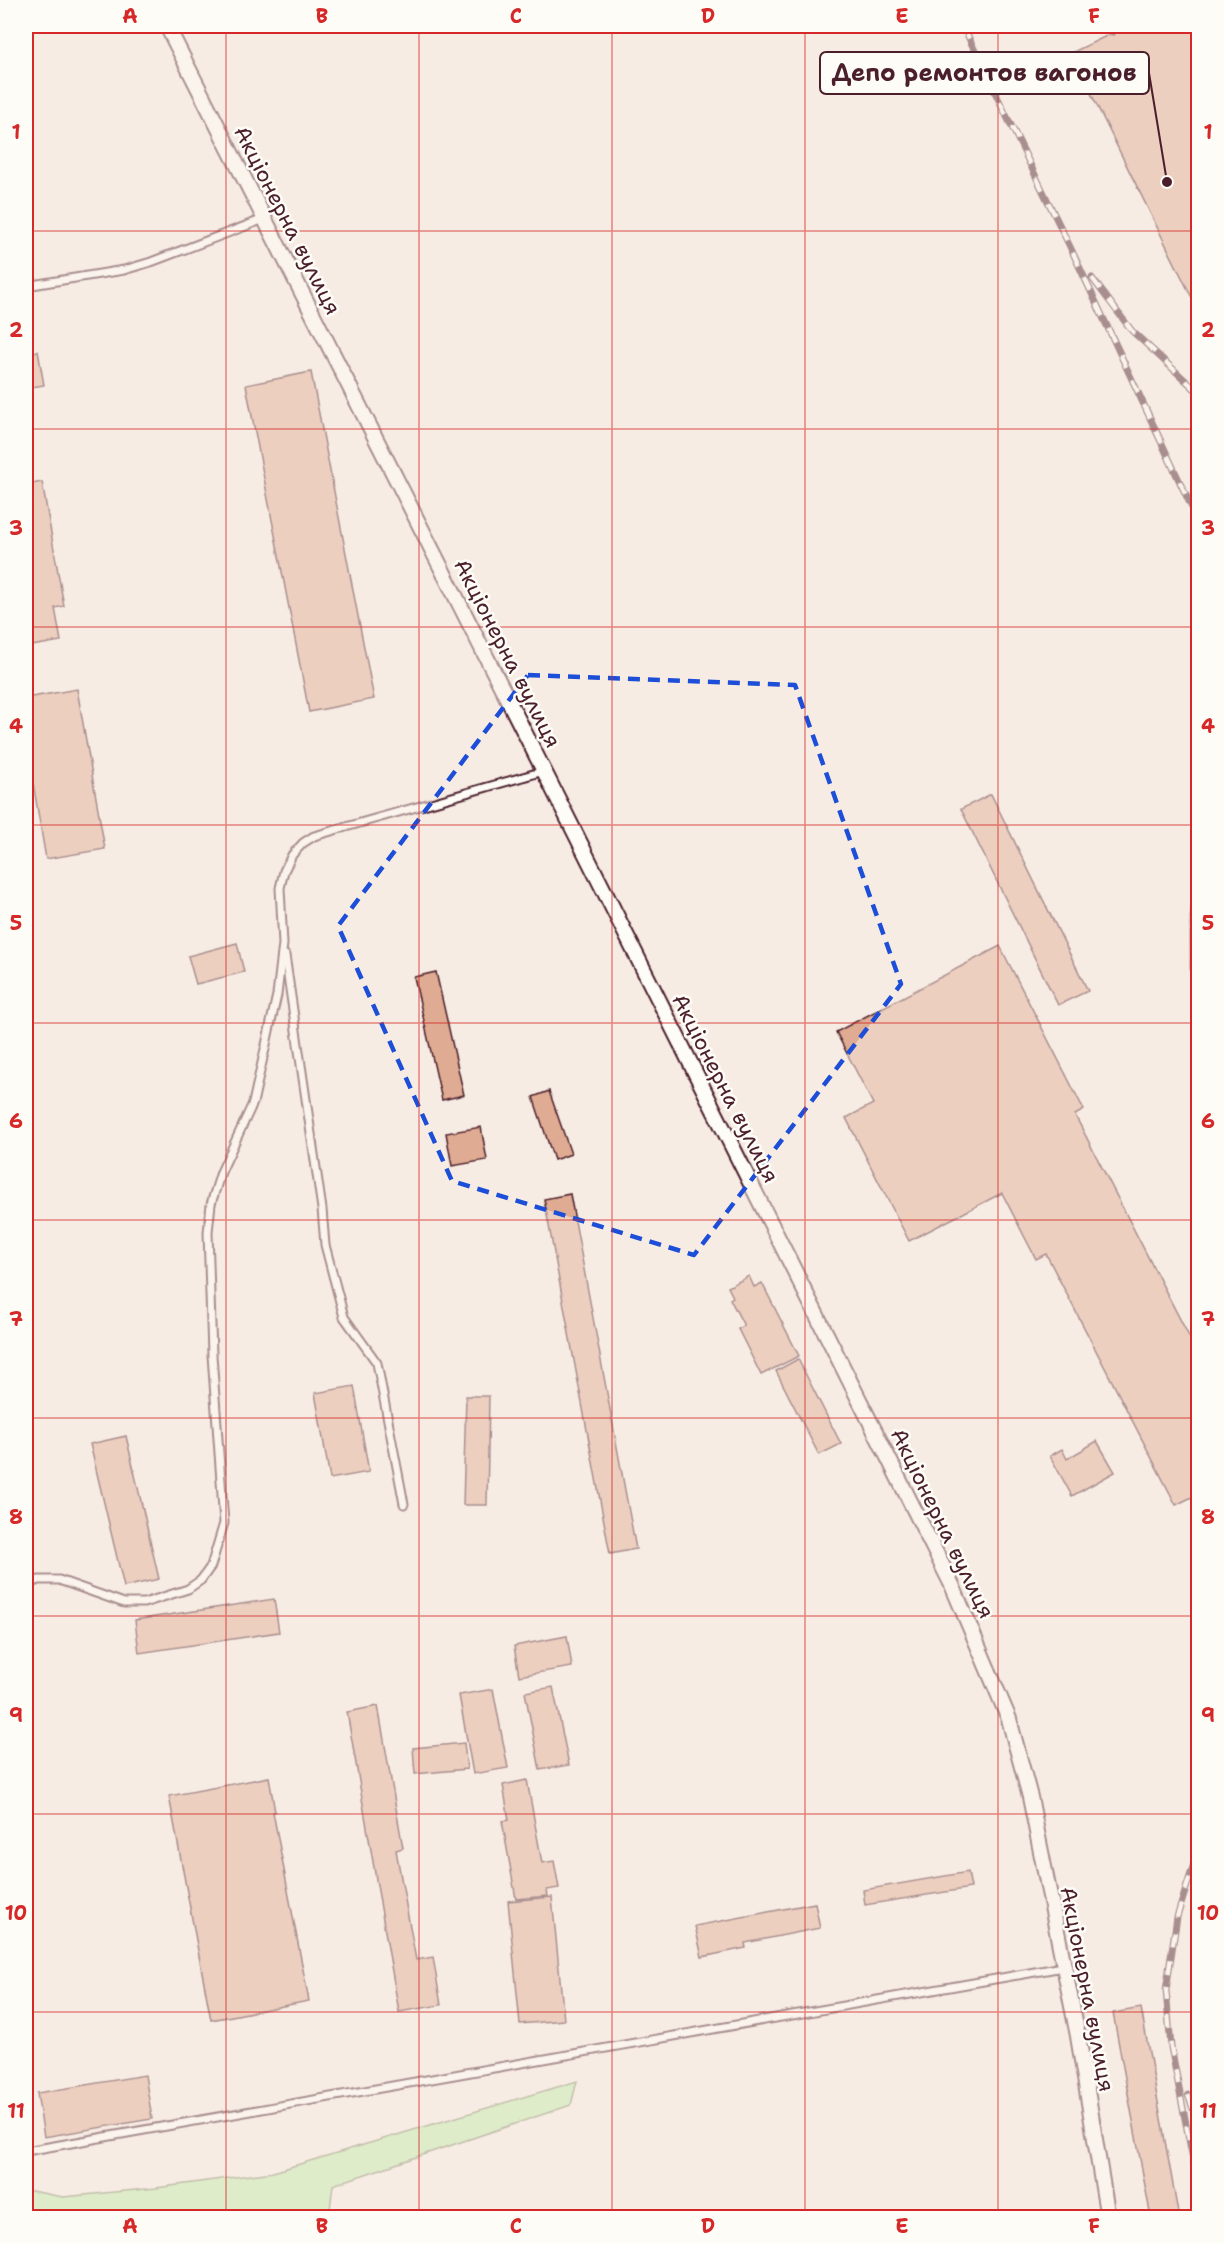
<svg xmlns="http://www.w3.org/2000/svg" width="1224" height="2243" font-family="'Shantell Sans',sans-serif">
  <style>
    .green { fill: #beeba8; stroke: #84856a; stroke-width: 1.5 }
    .building { fill: #dfab92; stroke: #4a1f2b; stroke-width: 1.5 }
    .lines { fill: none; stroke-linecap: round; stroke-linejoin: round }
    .service-casing { stroke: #4a1f2b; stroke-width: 11 }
    .minor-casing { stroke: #4a1f2b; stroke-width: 18 }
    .service { stroke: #fdfcf7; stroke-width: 7 }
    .minor { stroke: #fdfcf7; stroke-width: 14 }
    .rail-casing { stroke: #4a1f2b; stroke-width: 7 }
    .rail { stroke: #fdfcf7; stroke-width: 4.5; stroke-dasharray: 14; stroke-linecap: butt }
    .marked { fill: none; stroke: #1d4ed8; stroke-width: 4.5; stroke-dasharray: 12 8; stroke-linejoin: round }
    .grid { fill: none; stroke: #d62828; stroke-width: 1.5; stroke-opacity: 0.55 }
    .labels { text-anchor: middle; stroke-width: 5; stroke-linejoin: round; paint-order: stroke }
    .street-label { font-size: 22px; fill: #4a1f2b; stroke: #fdfcf7 }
    .leader { fill: none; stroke: #4a1f2b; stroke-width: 2 }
    .callout-dot { fill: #4a1f2b; stroke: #fdfcf7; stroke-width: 2 }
    .callout { fill: #fdfcf7; stroke: #4a1f2b; stroke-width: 2 }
    .callout-label { font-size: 24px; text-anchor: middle; font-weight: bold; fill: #4a1f2b }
    .neatline { fill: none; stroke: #d62828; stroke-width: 2 }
    .grid-label { font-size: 20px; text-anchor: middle; font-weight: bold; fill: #d62828 }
  </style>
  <rect width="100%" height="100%" fill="#f7ece3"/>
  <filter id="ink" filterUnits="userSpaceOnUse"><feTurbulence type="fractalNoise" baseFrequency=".0167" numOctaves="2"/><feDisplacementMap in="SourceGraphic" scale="12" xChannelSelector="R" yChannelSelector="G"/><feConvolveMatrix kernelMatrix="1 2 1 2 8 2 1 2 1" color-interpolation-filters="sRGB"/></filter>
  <g filter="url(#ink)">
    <path class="green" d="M577,2081L571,2105L333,2185L329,2217H26V2190L63,2197L156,2188L273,2172Z"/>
    <g class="building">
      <path d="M1127,26H1198V310L1071,53Z"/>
      <path d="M38,351L44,385L26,388V353Z"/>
      <path d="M311,372L374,699L309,712L246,385Z"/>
      <path d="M42,482L64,606L55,608L61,641L26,647V485Z"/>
      <path d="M77,689L105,849L46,859L26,742V698Z"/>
      <path d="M991,794L1088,991L1058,1005L961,809Z"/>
      <path d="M237,943L244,972L196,984L188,956Z"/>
      <path d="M1000,946L1084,1110L1075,1115L1198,1354V1494L1176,1505L1046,1254L1036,1259L1002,1193L909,1241L846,1118L873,1104L836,1032Z"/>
      <path d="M436,972L464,1095L442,1100L414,977Z"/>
      <path d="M549,1091L571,1154L554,1160L533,1097Z"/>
      <path d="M481,1127L487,1160L452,1166L446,1133Z"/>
      <path d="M570,1194L636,1549L610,1554L544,1199Z"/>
      <path d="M749,1276L754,1287L762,1283L799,1356L761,1375L738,1329L744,1326L730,1299L733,1297L728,1287Z"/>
      <path d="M798,1359L841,1444L819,1455L776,1371Z"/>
      <path d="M354,1386L369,1472L330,1479L315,1393Z"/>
      <path d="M466,1396H489L487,1505H463Z"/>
      <path d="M126,1436L159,1579L124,1587L90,1444Z"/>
      <path d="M1097,1441L1115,1472L1072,1496L1050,1456L1062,1449L1067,1459Z"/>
      <path d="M274,1599L279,1632L139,1653L135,1620Z"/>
      <path d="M567,1636L572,1667L519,1676L514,1646Z"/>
      <path d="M553,1687L569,1765L540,1770L525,1692Z"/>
      <path d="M493,1689L508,1768L473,1774L459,1695Z"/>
      <path d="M378,1706L403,1848L396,1850L416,1960L433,1957L441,2005L399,2012L347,1712Z"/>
      <path d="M464,1743L467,1769L415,1774L413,1748Z"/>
      <path d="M269,1777L275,1812H273L309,2001L211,2020L169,1796Z"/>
      <path d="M527,1780L542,1863L554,1861L559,1888L547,1890L548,1896L516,1899L502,1821L509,1820L503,1785Z"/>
      <path d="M968,1872L971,1888L865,1905L863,1890Z"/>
      <path d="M552,1897L564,2020L520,2024L508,1901Z"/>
      <path d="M815,1903L820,1928L745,1943L746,1948L702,1957L695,1926Z"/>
      <path d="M1141,2008L1179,2218H1151L1113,2013Z"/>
      <path d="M145,2075L152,2119L44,2137L37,2093Z"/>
    </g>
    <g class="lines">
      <defs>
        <g id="service">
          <path d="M26,286L124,270L151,262L264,219"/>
          <path d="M285,955L322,1209L325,1245L344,1317L377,1363L404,1504"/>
          <path d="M26,1585L39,1580H59L124,1603H144L188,1589L201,1580L211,1566L224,1523L212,1355L208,1232L211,1204L221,1172L253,1103L277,995L283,944L280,888L284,871L292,855L303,843L314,836L544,771"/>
          <path d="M26,2151L1063,1967"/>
        </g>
        <path id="minor" d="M167,26L544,771L952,1585L1009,1719L1030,1797L1078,2036L1108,2218"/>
      </defs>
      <use href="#service" class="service-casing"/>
      <use href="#minor" class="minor-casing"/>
      <use href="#service" class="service"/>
      <use href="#minor" class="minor"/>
      <defs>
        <g id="rail">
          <path d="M963,26L1072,251L1193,510L1198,527"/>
          <path d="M1109,26L1113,32"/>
          <path d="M1092,278L1132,331L1198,392"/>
          <path d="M1198,863L1193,918V968L1198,1019"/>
          <path d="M1198,1851L1177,1917L1166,1990L1171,2047L1198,2185"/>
          <path d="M1188,2095L1198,2122"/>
        </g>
      </defs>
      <use href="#rail" class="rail-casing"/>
      <use href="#rail" class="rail"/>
    </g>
  </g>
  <path d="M0 0H1224V2243H0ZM528,675L795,685L901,984L694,1255L452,1181L338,926Z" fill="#f7ece3" fill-opacity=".55" fill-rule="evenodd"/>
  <path class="marked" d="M528,675L795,685L901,984L694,1255L452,1181L338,926Z"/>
  <path class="grid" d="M226,26V2218M419,26V2218M612,26V2218M805,26V2218M998,26V2218M26,231H1198M26,429H1198M26,627H1198M26,825H1198M26,1023H1198M26,1220H1198M26,1418H1198M26,1616H1198M26,1814H1198M26,2012H1198"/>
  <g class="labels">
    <g class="street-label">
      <text transform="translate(288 220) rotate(63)" y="8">Акціонерна вулиця</text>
      <text transform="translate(508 653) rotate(63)" y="8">Акціонерна вулиця</text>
      <text transform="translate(726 1088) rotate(63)" y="8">Акціонерна вулиця</text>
      <text transform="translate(943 1523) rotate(64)" y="8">Акціонерна вулиця</text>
      <text transform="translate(1088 1989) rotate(79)" y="8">Акціонерна вулиця</text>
    </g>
  </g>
  <path class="leader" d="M1167 182L1149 73"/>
  <circle class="callout-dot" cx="1167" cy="182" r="6"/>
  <rect class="callout" x="820" y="52" width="329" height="42" rx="6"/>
  <g class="callout-label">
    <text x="984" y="81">Депо ремонтов вагонов</text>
  </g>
  <rect width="1224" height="2243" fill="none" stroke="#fdfcf7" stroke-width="66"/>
  <rect x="33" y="33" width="1158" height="2177" class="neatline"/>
  <g class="grid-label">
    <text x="130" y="23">A</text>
    <text x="322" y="23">B</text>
    <text x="516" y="23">C</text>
    <text x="708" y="23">D</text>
    <text x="902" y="23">E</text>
    <text x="1094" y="23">F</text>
    <text x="16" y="139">1</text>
    <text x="1208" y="139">1</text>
    <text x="16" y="337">2</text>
    <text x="1208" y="337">2</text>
    <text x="16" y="535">3</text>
    <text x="1208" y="535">3</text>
    <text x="16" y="733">4</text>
    <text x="1208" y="733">4</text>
    <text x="16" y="930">5</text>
    <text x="1208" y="930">5</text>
    <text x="16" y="1128">6</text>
    <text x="1208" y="1128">6</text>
    <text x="16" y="1326">7</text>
    <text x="1208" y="1326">7</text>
    <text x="16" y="1524">8</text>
    <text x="1208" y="1524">8</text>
    <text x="16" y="1722">9</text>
    <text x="1208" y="1722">9</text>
    <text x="16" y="1920">10</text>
    <text x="1208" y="1920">10</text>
    <text x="16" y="2118">11</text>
    <text x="1208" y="2118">11</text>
    <text x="130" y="2233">A</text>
    <text x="322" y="2233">B</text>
    <text x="516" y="2233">C</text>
    <text x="708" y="2233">D</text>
    <text x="902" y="2233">E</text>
    <text x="1094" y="2233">F</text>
  </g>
</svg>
